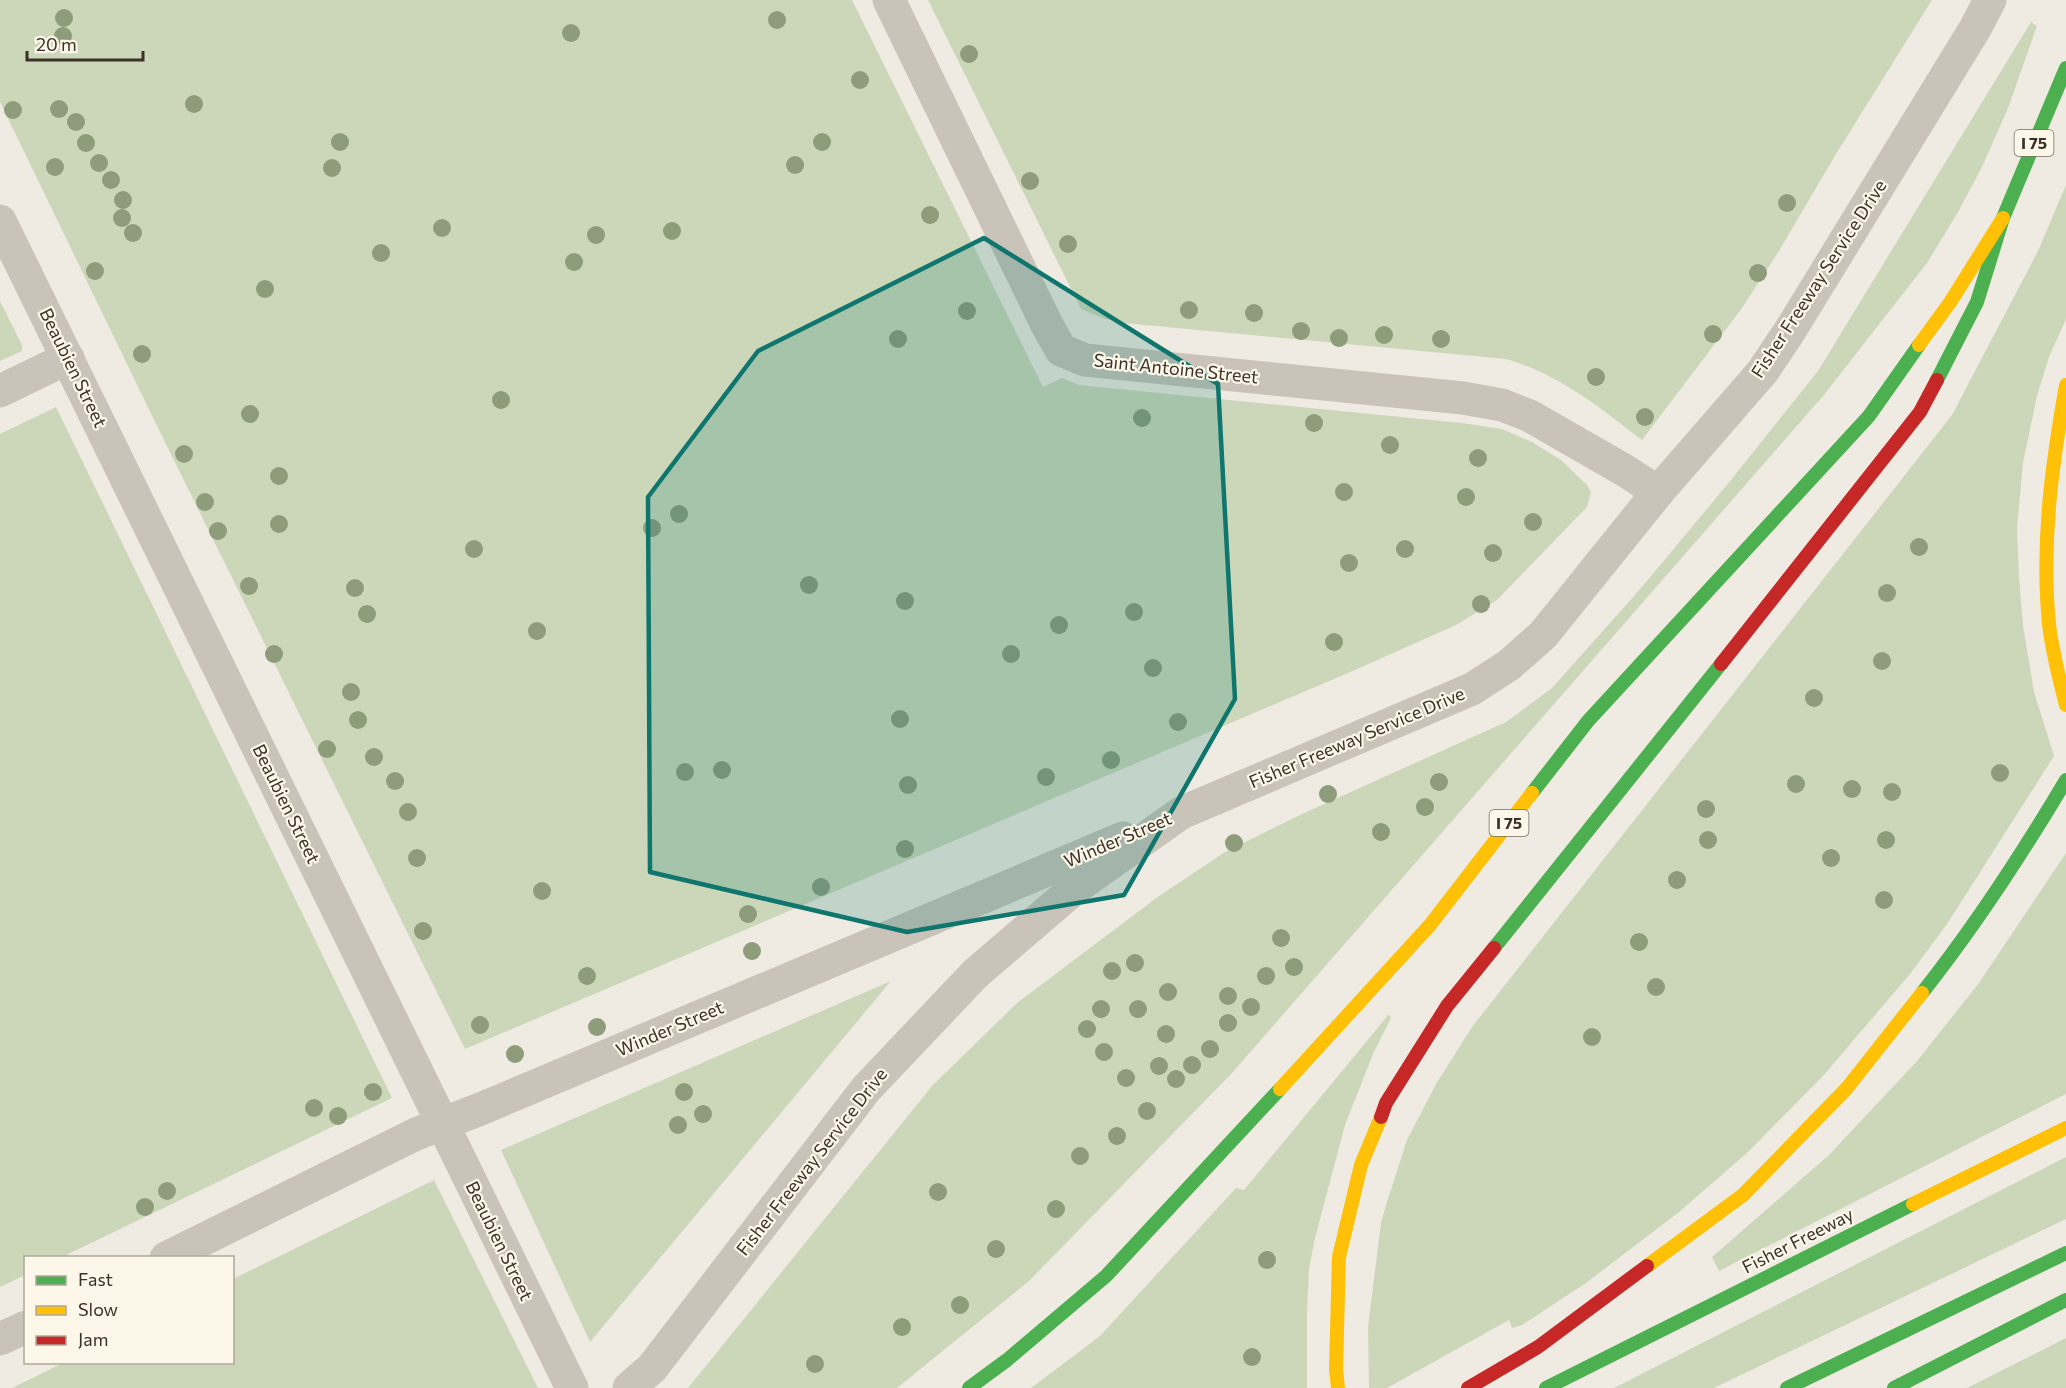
<svg xmlns="http://www.w3.org/2000/svg" width="2066" height="1388" font-family="Commissioner,sans-serif">
  <style>
    .green { fill: #ccd7ba }
    .lines { fill: none; stroke-linecap: round; stroke-linejoin: round }
    .street { stroke: #c9c3ba; stroke-width: 33 }
    .fast { stroke: #4caf50; stroke-width: 14 }
    .slow { stroke: #ffc107; stroke-width: 14 }
    .jam { stroke: #c62828; stroke-width: 14 }
    .tree { fill: #8e9c7c }
    .marked { fill: #0f766e; fill-opacity: 0.2; stroke: #0f766e; stroke-width: 4.5; stroke-linejoin: round }
    .labels { text-anchor: middle; stroke-width: 4.5; stroke-linejoin: round; paint-order: stroke }
    .shield { fill: #fcf7e9; stroke: #746c62; stroke-width: 1.5 }
    .shield-label { font-size: 16px; font-weight: bold; fill: #3a3128 }
    .street-label { font-size: 18px; fill: #3a3128; stroke: #fcf7e9 }
  </style>
  <rect width="100%" height="100%" fill="#efebe2"/>
  <g class="green">
    <path d="M0,0H852L1043,387L1062,378L1079,385L1462,423L1502,429L1532,442L1561,460L1587,485L1591,492L1587,507L1497,600L1456,625L1355,670L465,1049L159,430L0,102Z"/>
    <path d="M928,0H1932L1836,154L1779,251L1742,308L1642,440C1599,407 1559,374 1506,359L1124,323L1102,318L1081,309Z"/>
    <path d="M2031,22L2037,26L2008,108L1982,167L1958,212L1927,263L1823,396L1232,1073L1029,1281L897,1388H688L932,1086L1017,1003L1159,896L1225,852L1302,814L1506,722L1552,688L1642,587L1731,480L1818,371Z"/>
    <path d="M2066,185V319L2049,357L2037,396L2023,463L2017,527L2019,578L2023,625L2034,692L2054,756L1947,924L1910,974L1823,1076L1748,1152L1679,1212L1586,1283L1522,1325L1512,1328L1509,1320L1387,1388H1369L1368,1327L1381,1223L1386,1205L1407,1140L1436,1084L1472,1027L1952,415L2038,251Z"/>
    <path d="M0,301L22,345V351L0,361Z"/>
    <path d="M56,407L392,1098L62,1257L26,1258L25,1275L0,1287V434Z"/>
    <path d="M2066,853V1094L1719,1271L1712,1257L1829,1155L1917,1061L1979,983Z"/>
    <path d="M891,981L590,1342L501,1150Z"/>
    <path d="M1389,1014L1391,1018L1373,1054L1345,1125L1315,1238L1309,1269L1307,1312V1388H1031L1100,1336L1236,1188L1244,1190Z"/>
    <path d="M2066,1157V1219L1714,1388H1614Z"/>
    <path d="M434,1180L538,1388H12L63,1363L232,1362L233,1279Z"/>
    <path d="M2066,1338V1388H1967Z"/>
  </g>
  <g class="lines">
    <g class="street">
      <path d="M889,0L1047,325L1061,350L1085,360L1463,398L1502,405L1530,416L1624,470L1658,492"/>
      <path d="M0,221L572,1388"/>
      <path d="M0,391L68,358"/>
      <path d="M166,1258L416,1134L483,1108L1123,838"/>
      <path d="M0,1339L26,1327"/>
      <path d="M629,1388L652,1368L866,1089L975,974L1074,889L1181,813L1472,689L1509,665L1543,635L1658,492L1763,371L1791,329L1976,27L1990,0"/>
    </g>
    <g class="fast">
      <path d="M1937,380L1977,302L2003,218L2066,68"/>
      <path d="M1532,793L1588,721L1869,416L1919,345"/>
      <path d="M1494,948L1721,664"/>
      <path d="M1922,993C1975,926 2022,854 2066,780"/>
      <path d="M969,1388L1007,1360L1106,1276L1280,1089"/>
      <path d="M1546,1388L1913,1204"/>
      <path d="M1787,1388L2066,1253"/>
      <path d="M1894,1388L2066,1300"/>
    </g>
    <g class="slow">
      <path d="M1919,345L1951,301L2003,218"/>
      <path d="M2066,385C2052,464 2041,543 2049,624C2052,651 2059,678 2066,705"/>
      <path d="M1280,1089L1430,925L1532,793"/>
      <path d="M1913,1204L2066,1128"/>
      <path d="M1647,1266L1743,1195L1847,1088L1922,993"/>
      <path d="M1338,1388L1336,1369L1339,1257L1361,1165L1381,1117"/>
    </g>
    <g class="jam">
      <path d="M1721,664L1920,412L1937,380"/>
      <path d="M1381,1117L1386,1103L1447,1006L1494,948"/>
      <path d="M1468,1388L1538,1347L1647,1266"/>
    </g>
  </g>
  <g class="tree">
    <circle cx="64" cy="18" r="9"/>
    <circle cx="777" cy="20" r="9"/>
    <circle cx="571" cy="33" r="9"/>
    <circle cx="63" cy="36" r="9"/>
    <circle cx="969" cy="54" r="9"/>
    <circle cx="860" cy="80" r="9"/>
    <circle cx="194" cy="104" r="9"/>
    <circle cx="59" cy="109" r="9"/>
    <circle cx="13" cy="110" r="9"/>
    <circle cx="76" cy="122" r="9"/>
    <circle cx="340" cy="142" r="9"/>
    <circle cx="822" cy="142" r="9"/>
    <circle cx="86" cy="143" r="9"/>
    <circle cx="99" cy="163" r="9"/>
    <circle cx="795" cy="165" r="9"/>
    <circle cx="55" cy="167" r="9"/>
    <circle cx="332" cy="168" r="9"/>
    <circle cx="111" cy="180" r="9"/>
    <circle cx="1030" cy="181" r="9"/>
    <circle cx="123" cy="200" r="9"/>
    <circle cx="1787" cy="203" r="9"/>
    <circle cx="930" cy="215" r="9"/>
    <circle cx="122" cy="218" r="9"/>
    <circle cx="442" cy="228" r="9"/>
    <circle cx="672" cy="231" r="9"/>
    <circle cx="133" cy="233" r="9"/>
    <circle cx="596" cy="235" r="9"/>
    <circle cx="1068" cy="244" r="9"/>
    <circle cx="381" cy="253" r="9"/>
    <circle cx="574" cy="262" r="9"/>
    <circle cx="95" cy="271" r="9"/>
    <circle cx="1758" cy="273" r="9"/>
    <circle cx="265" cy="289" r="9"/>
    <circle cx="1189" cy="310" r="9"/>
    <circle cx="967" cy="311" r="9"/>
    <circle cx="1254" cy="313" r="9"/>
    <circle cx="1301" cy="331" r="9"/>
    <circle cx="1713" cy="334" r="9"/>
    <circle cx="1384" cy="335" r="9"/>
    <circle cx="1339" cy="338" r="9"/>
    <circle cx="898" cy="339" r="9"/>
    <circle cx="1441" cy="339" r="9"/>
    <circle cx="142" cy="354" r="9"/>
    <circle cx="1596" cy="377" r="9"/>
    <circle cx="501" cy="400" r="9"/>
    <circle cx="250" cy="414" r="9"/>
    <circle cx="1645" cy="417" r="9"/>
    <circle cx="1142" cy="418" r="9"/>
    <circle cx="1314" cy="423" r="9"/>
    <circle cx="1390" cy="445" r="9"/>
    <circle cx="184" cy="454" r="9"/>
    <circle cx="1478" cy="458" r="9"/>
    <circle cx="279" cy="476" r="9"/>
    <circle cx="1344" cy="492" r="9"/>
    <circle cx="1466" cy="497" r="9"/>
    <circle cx="205" cy="502" r="9"/>
    <circle cx="679" cy="514" r="9"/>
    <circle cx="1533" cy="522" r="9"/>
    <circle cx="279" cy="524" r="9"/>
    <circle cx="652" cy="528" r="9"/>
    <circle cx="218" cy="531" r="9"/>
    <circle cx="1919" cy="547" r="9"/>
    <circle cx="474" cy="549" r="9"/>
    <circle cx="1405" cy="549" r="9"/>
    <circle cx="1493" cy="553" r="9"/>
    <circle cx="1349" cy="563" r="9"/>
    <circle cx="809" cy="585" r="9"/>
    <circle cx="249" cy="586" r="9"/>
    <circle cx="355" cy="588" r="9"/>
    <circle cx="1887" cy="593" r="9"/>
    <circle cx="905" cy="601" r="9"/>
    <circle cx="1481" cy="604" r="9"/>
    <circle cx="1134" cy="612" r="9"/>
    <circle cx="367" cy="614" r="9"/>
    <circle cx="1059" cy="625" r="9"/>
    <circle cx="537" cy="631" r="9"/>
    <circle cx="1334" cy="642" r="9"/>
    <circle cx="274" cy="654" r="9"/>
    <circle cx="1011" cy="654" r="9"/>
    <circle cx="1882" cy="661" r="9"/>
    <circle cx="1153" cy="668" r="9"/>
    <circle cx="351" cy="692" r="9"/>
    <circle cx="1814" cy="698" r="9"/>
    <circle cx="900" cy="719" r="9"/>
    <circle cx="358" cy="720" r="9"/>
    <circle cx="1178" cy="722" r="9"/>
    <circle cx="327" cy="749" r="9"/>
    <circle cx="374" cy="757" r="9"/>
    <circle cx="1111" cy="760" r="9"/>
    <circle cx="722" cy="770" r="9"/>
    <circle cx="685" cy="772" r="9"/>
    <circle cx="2000" cy="773" r="9"/>
    <circle cx="1046" cy="777" r="9"/>
    <circle cx="395" cy="781" r="9"/>
    <circle cx="1439" cy="782" r="9"/>
    <circle cx="1796" cy="784" r="9"/>
    <circle cx="908" cy="785" r="9"/>
    <circle cx="1852" cy="789" r="9"/>
    <circle cx="1892" cy="792" r="9"/>
    <circle cx="1328" cy="794" r="9"/>
    <circle cx="1425" cy="807" r="9"/>
    <circle cx="1706" cy="809" r="9"/>
    <circle cx="408" cy="812" r="9"/>
    <circle cx="1381" cy="832" r="9"/>
    <circle cx="1708" cy="840" r="9"/>
    <circle cx="1886" cy="840" r="9"/>
    <circle cx="1234" cy="843" r="9"/>
    <circle cx="905" cy="849" r="9"/>
    <circle cx="417" cy="858" r="9"/>
    <circle cx="1831" cy="858" r="9"/>
    <circle cx="1677" cy="880" r="9"/>
    <circle cx="821" cy="887" r="9"/>
    <circle cx="542" cy="891" r="9"/>
    <circle cx="1884" cy="900" r="9"/>
    <circle cx="748" cy="914" r="9"/>
    <circle cx="423" cy="931" r="9"/>
    <circle cx="1281" cy="938" r="9"/>
    <circle cx="1639" cy="942" r="9"/>
    <circle cx="752" cy="951" r="9"/>
    <circle cx="1135" cy="963" r="9"/>
    <circle cx="1294" cy="967" r="9"/>
    <circle cx="1112" cy="971" r="9"/>
    <circle cx="587" cy="976" r="9"/>
    <circle cx="1266" cy="976" r="9"/>
    <circle cx="1656" cy="987" r="9"/>
    <circle cx="1168" cy="992" r="9"/>
    <circle cx="1228" cy="996" r="9"/>
    <circle cx="1251" cy="1007" r="9"/>
    <circle cx="1101" cy="1009" r="9"/>
    <circle cx="1138" cy="1009" r="9"/>
    <circle cx="1228" cy="1023" r="9"/>
    <circle cx="480" cy="1025" r="9"/>
    <circle cx="597" cy="1027" r="9"/>
    <circle cx="1087" cy="1029" r="9"/>
    <circle cx="1166" cy="1034" r="9"/>
    <circle cx="1592" cy="1037" r="9"/>
    <circle cx="1210" cy="1049" r="9"/>
    <circle cx="1104" cy="1052" r="9"/>
    <circle cx="515" cy="1054" r="9"/>
    <circle cx="1192" cy="1065" r="9"/>
    <circle cx="1159" cy="1066" r="9"/>
    <circle cx="1126" cy="1078" r="9"/>
    <circle cx="1176" cy="1079" r="9"/>
    <circle cx="373" cy="1092" r="9"/>
    <circle cx="684" cy="1092" r="9"/>
    <circle cx="314" cy="1108" r="9"/>
    <circle cx="1147" cy="1111" r="9"/>
    <circle cx="703" cy="1114" r="9"/>
    <circle cx="338" cy="1116" r="9"/>
    <circle cx="678" cy="1125" r="9"/>
    <circle cx="1117" cy="1136" r="9"/>
    <circle cx="1080" cy="1156" r="9"/>
    <circle cx="167" cy="1191" r="9"/>
    <circle cx="938" cy="1192" r="9"/>
    <circle cx="145" cy="1207" r="9"/>
    <circle cx="1056" cy="1209" r="9"/>
    <circle cx="996" cy="1249" r="9"/>
    <circle cx="1267" cy="1260" r="9"/>
    <circle cx="960" cy="1305" r="9"/>
    <circle cx="902" cy="1327" r="9"/>
    <circle cx="1252" cy="1357" r="9"/>
    <circle cx="815" cy="1364" r="9"/>
  </g>
  <path class="marked" d="M984,238L1218,384L1235,699L1124,895L907,932L650,872L648,497L758,351Z"/>
  <g class="labels">
    <g class="shield">
      <rect x="2014.5" y="130" width="39" height="26" rx="4.5"/>
      <rect x="1489.5" y="810" width="39" height="26" rx="4.5"/>
    </g>
    <g class="shield-label">
      <text x="2034" y="149">I 75</text>
      <text x="1509" y="829">I 75</text>
    </g>
    <g class="street-label">
      <text transform="translate(1819 279) rotate(-57)" y="6">Fisher Freeway Service Drive</text>
      <text transform="translate(73 368) rotate(64)" y="6">Beaubien Street</text>
      <text transform="translate(1176 369) rotate(6)" y="6">Saint Antoine Street</text>
      <text transform="translate(1357 738) rotate(-23)" y="6">Fisher Freeway Service Drive</text>
      <text transform="translate(286 804) rotate(64)" y="6">Beaubien Street</text>
      <text transform="translate(1118 840) rotate(-23)" y="6">Winder Street</text>
      <text transform="translate(670 1029) rotate(-23)" y="6">Winder Street</text>
      <text transform="translate(812 1162) rotate(-52)" y="6">Fisher Freeway Service Drive</text>
      <text transform="translate(499 1241) rotate(64)" y="6">Beaubien Street</text>
      <text transform="translate(1798 1241) rotate(-27)" y="6">Fisher Freeway</text>
    </g>
  </g>
  <rect x="24" y="1256" width="210" height="108" fill="#fcf7e9" stroke="#aea89c" stroke-width="1.5"/>
  <rect x="36" y="1276" width="30" height="9" fill="#4caf50" stroke="#aea89c" stroke-width="1.5"/>
  <text x="78" y="1286" font-size="18" fill="#3a3128">Fast</text>
  <rect x="36" y="1306" width="30" height="9" fill="#ffc107" stroke="#aea89c" stroke-width="1.5"/>
  <text x="78" y="1316" font-size="18" fill="#3a3128">Slow</text>
  <rect x="36" y="1336" width="30" height="9" fill="#c62828" stroke="#aea89c" stroke-width="1.5"/>
  <text x="78" y="1346" font-size="18" fill="#3a3128">Jam</text>
  <path d="M27 51v9h116v-9" fill="none" stroke="#3a3128" stroke-width="3"/>
  <text x="36" y="51" font-size="18" fill="#3a3128" stroke="#fcf7e9" stroke-width="4.5" paint-order="stroke">20 m</text>
</svg>
